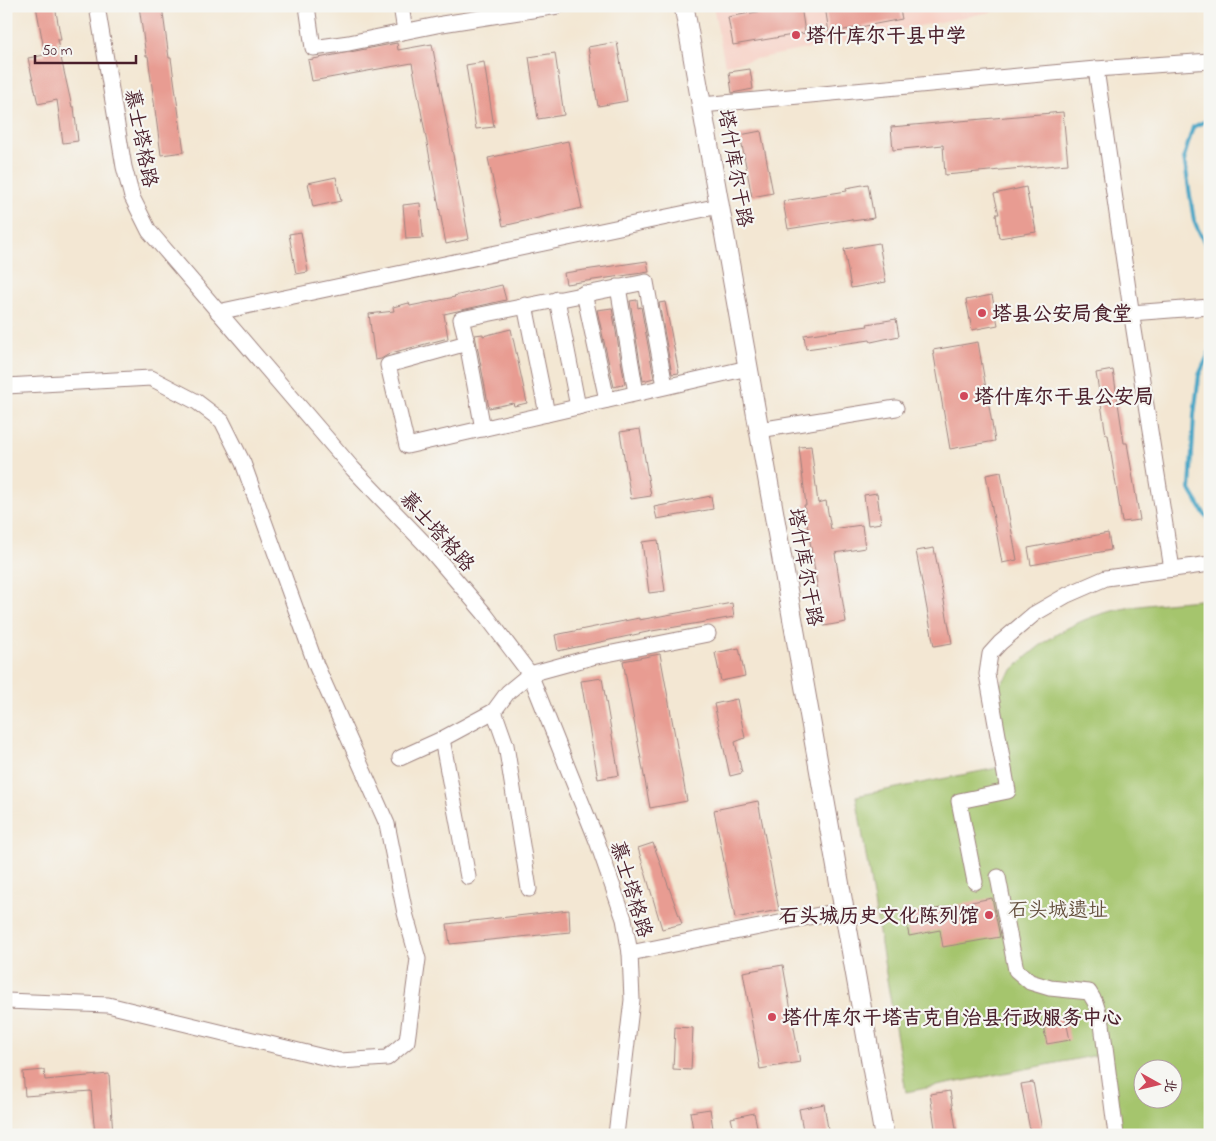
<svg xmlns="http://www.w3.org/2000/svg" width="1216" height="1141" font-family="'Indie Flower','LXGW WenKai TC',sans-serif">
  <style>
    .built { fill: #f7d1c6 }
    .green { fill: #a5c56d; stroke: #78724c; fill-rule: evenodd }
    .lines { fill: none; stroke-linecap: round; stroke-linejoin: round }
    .stream { stroke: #47a6c6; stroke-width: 4 }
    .building { fill: #e89c92 }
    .minor-casing { stroke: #9e837f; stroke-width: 17 }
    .major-casing { stroke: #9e837f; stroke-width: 21 }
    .minor { stroke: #fff; stroke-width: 15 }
    .major { stroke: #fff; stroke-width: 19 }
    .poi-dot { fill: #d1495b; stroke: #f6f6f2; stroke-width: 2 }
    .labels { text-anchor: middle; stroke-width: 4.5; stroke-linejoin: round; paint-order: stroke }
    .poi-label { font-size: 20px; font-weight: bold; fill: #4a1f2b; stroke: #f6f6f2; text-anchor: start }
    .street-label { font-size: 20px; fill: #4a1f2b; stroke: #f6f6f2 }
    .park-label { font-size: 20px; fill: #65513f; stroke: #f6f6f2 }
  </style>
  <rect width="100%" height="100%" fill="#f6f6f2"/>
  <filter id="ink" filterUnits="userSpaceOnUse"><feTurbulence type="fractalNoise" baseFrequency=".02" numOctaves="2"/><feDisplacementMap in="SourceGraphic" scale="10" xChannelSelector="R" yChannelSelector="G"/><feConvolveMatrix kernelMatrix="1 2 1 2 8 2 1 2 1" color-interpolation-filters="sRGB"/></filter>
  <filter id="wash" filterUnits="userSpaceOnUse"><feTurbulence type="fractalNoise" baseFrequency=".0096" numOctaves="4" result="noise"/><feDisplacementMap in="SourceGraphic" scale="20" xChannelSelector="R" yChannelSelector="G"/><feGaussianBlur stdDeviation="1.12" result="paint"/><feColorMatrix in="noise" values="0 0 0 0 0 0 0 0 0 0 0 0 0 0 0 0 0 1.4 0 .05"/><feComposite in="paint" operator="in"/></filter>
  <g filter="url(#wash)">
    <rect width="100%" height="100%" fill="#f3e7d3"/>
    <path class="built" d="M713,6H1020L725,65Z"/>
    <path class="green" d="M1210,599V1135H1111L1103,1054L906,1092L856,796L1007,766L997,688C1022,657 1054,631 1092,617C1127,604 1172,603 1210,599ZM1144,1068H1174V1098H1144Z"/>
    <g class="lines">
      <g class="stream">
        <path d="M1210,119L1193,127L1184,157L1194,221L1210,254"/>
        <path d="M1210,351L1199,375L1194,415L1190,490L1205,515L1210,519"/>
      </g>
    </g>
    <g id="blocks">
      <g class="building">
        <path d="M36,6H55L61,40H57L72,107H74L78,141L63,143L57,100L38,104L28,58L45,55Z"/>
        <path d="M139,6H162L169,58H171L184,152L161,155L148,56H146Z"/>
        <path d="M791,6H801L805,33L733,45L728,17Z"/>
        <path d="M825,6H899L902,19L829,33Z"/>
        <path d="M617,42L627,101L598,106L588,47Z"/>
        <path d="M397,43L398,50L432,44L469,239L446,244L412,63L312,81L308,60Z"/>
        <path d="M555,53L564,115L538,119L529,57Z"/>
        <path d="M484,62L494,127L476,129L466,65Z"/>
        <path d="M750,69L753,89L732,93L729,72Z"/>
        <path d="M1063,112L1068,164L945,175L943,145L893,150L891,127Z"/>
        <path d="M761,131L773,193L752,197L740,135Z"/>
        <path d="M568,141L582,208L503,226L488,158Z"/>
        <path d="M336,177L341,201L313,207L308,183Z"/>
        <path d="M868,184L874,218L852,221V219L788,229L783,201L847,191L846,188Z"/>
        <path d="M1026,187L1030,209H1032L1036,232L999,238L996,214H999L994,194Z"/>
        <path d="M420,203L423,238L406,239L403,205Z"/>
        <path d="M301,232L308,272L296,274L289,234Z"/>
        <path d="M879,243L886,282L851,288L844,249Z"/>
        <path d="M647,261L649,272L566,284L564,273Z"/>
        <path d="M502,285L506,300L444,314L448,338L391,353L381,359L375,360L369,314L394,311L393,307L409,303L410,306L455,297L454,296Z"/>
        <path d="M992,295L998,325L972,330L966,300Z"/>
        <path d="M637,300L638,308L641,307L654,378L643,381L630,301Z"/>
        <path d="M665,302L679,373L672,374L659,303Z"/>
        <path d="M612,308L625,384L614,387L597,310Z"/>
        <path d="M896,319L899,336L871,342L870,340L806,349L804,335L868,326L867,324Z"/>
        <path d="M511,329L527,403L514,406L513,403L489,408L475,335L483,334V336Z"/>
        <path d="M978,342L995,441L950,449L933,350Z"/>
        <path d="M1113,370L1124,443H1127L1140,520L1122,522L1108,435H1106L1096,373Z"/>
        <path d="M640,429L651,496L631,499L620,432Z"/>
        <path d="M811,446L818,503L826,501L831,529L862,525L865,548L835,553L846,622L824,626L804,505H806L799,447Z"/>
        <path d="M1001,472L1017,560L1002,563L986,475Z"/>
        <path d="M877,493L881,523L868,525L864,495Z"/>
        <path d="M711,496L713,509L657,519L654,507Z"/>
        <path d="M1108,533L1111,550L1031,565L1028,548Z"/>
        <path d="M658,540L665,591L649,593L642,542Z"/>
        <path d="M934,548L952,643L934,646L916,551Z"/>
        <path d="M732,603L734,617L652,631L558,651L555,635L639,618V620Z"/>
        <path d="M739,648L745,676L721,681L715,653Z"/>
        <path d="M660,654L687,801L650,808L623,661Z"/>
        <path d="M602,678L619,775L598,779L581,681Z"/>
        <path d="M737,699L745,738L735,742L742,773L730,776L714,704Z"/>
        <path d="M758,801L779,910L735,918L714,810Z"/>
        <path d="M653,843L682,924L662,929L638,848Z"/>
        <path d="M992,898L1000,937L943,947L940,930L909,936L905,915Z"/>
        <path d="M569,910L570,932L450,944L447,924Z"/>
        <path d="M783,965L800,1062L760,1069L743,972Z"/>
        <path d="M1065,1016L1070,1040L1047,1044L1042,1021Z"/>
        <path d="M675,1027L693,1028L691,1070L673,1069Z"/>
        <path d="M44,1070L45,1080L109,1074L113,1135H95L91,1091L25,1096L23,1072Z"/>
        <path d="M1033,1082L1043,1135H1031L1021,1084Z"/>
        <path d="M950,1091L957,1135H936L930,1094Z"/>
        <path d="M824,1104L829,1135H804L799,1109Z"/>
        <path d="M710,1109L714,1135H694L690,1112Z"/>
        <path d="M754,1113L759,1135H735L731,1118Z"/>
      </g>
    </g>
  </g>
  <g filter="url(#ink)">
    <use href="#blocks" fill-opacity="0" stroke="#9e837f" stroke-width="1"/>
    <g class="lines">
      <defs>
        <g id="minor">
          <path d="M97,6L124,167L132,197L149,231L353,469L427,546L484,613L530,674L597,841L624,919L630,953L632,1000L616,1135"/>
          <path d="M307,6L313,48L349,43L442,24L558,6"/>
          <path d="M401,6L405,31"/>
          <path d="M1096,69L1134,330L1172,569"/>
          <path d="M702,105L1096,69L1210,61"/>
          <path d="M618,287L636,393"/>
          <path d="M584,293L607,400"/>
          <path d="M557,299L578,407"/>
          <path d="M525,305L547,414"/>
          <path d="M218,312L719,206"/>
          <path d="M1131,313L1210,307"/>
          <path d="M467,343L388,365L407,446L748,368"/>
          <path d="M6,386L151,378L197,402L222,421L243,463L316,665L387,824L405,913L418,959L407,1041L387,1058L340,1061L108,1005L6,1001"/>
          <path d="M483,429L467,343L461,319L646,282L665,386"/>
          <path d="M759,430L896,408"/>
          <path d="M494,711L506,745L529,889"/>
          <path d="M442,739L468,877"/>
          <path d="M400,758L442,739L494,711L508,692L530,674L592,657L708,634"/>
          <path d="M998,877L1016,970L1030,982L1050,988L1089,992L1095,1002L1102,1024L1116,1135"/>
          <path d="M975,882L959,801L1008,791L987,674L990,654L1000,643L1034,614L1067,595L1106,578L1210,564"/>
          <path d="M630,953L844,910"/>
        </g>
        <path id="major" d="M684,6L884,1135"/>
      </defs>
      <use href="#minor" class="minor-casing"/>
      <use href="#major" class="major-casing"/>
      <use href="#minor" class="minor"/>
      <use href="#major" class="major"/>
    </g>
  </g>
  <g class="poi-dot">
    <circle cx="796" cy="35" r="5"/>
    <circle cx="982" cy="313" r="5"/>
    <circle cx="964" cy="396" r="5"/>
    <circle cx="989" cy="915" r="5"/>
    <circle cx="772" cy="1017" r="5"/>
  </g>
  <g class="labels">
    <g class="poi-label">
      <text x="806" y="42">塔什库尔干县中学</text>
      <text x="992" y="320">塔县公安局食堂</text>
      <text x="974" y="403">塔什库尔干县公安局</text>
      <text x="979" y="922" text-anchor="end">石头城历史文化陈列馆</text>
      <text x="782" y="1024">塔什库尔干塔吉克自治县行政服务中心</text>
    </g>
    <g class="street-label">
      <text transform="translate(142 138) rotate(79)" y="7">慕士塔格路</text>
      <text transform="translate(736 168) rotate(80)" y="7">塔什库尔干路</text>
      <text transform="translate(438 531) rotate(48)" y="7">慕士塔格路</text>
      <text transform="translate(806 567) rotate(80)" y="7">塔什库尔干路</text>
      <text transform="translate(632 889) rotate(73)" y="7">慕士塔格路</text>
    </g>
    <g class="park-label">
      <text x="1058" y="916">石头城遗址</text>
    </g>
  </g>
  <rect width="1216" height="1141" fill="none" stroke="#f6f6f2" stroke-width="25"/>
  <g transform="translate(1158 1084) rotate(98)"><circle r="24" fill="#f6f6f2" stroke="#b1a0a2"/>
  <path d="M0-4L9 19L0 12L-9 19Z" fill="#d1495b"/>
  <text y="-8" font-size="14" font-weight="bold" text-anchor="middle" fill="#4a1f2b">北</text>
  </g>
  <path d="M35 55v8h101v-8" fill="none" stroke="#4a1f2b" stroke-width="2.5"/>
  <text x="42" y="55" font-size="15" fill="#4a1f2b" stroke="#f6f6f2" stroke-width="4" paint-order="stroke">50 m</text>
</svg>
